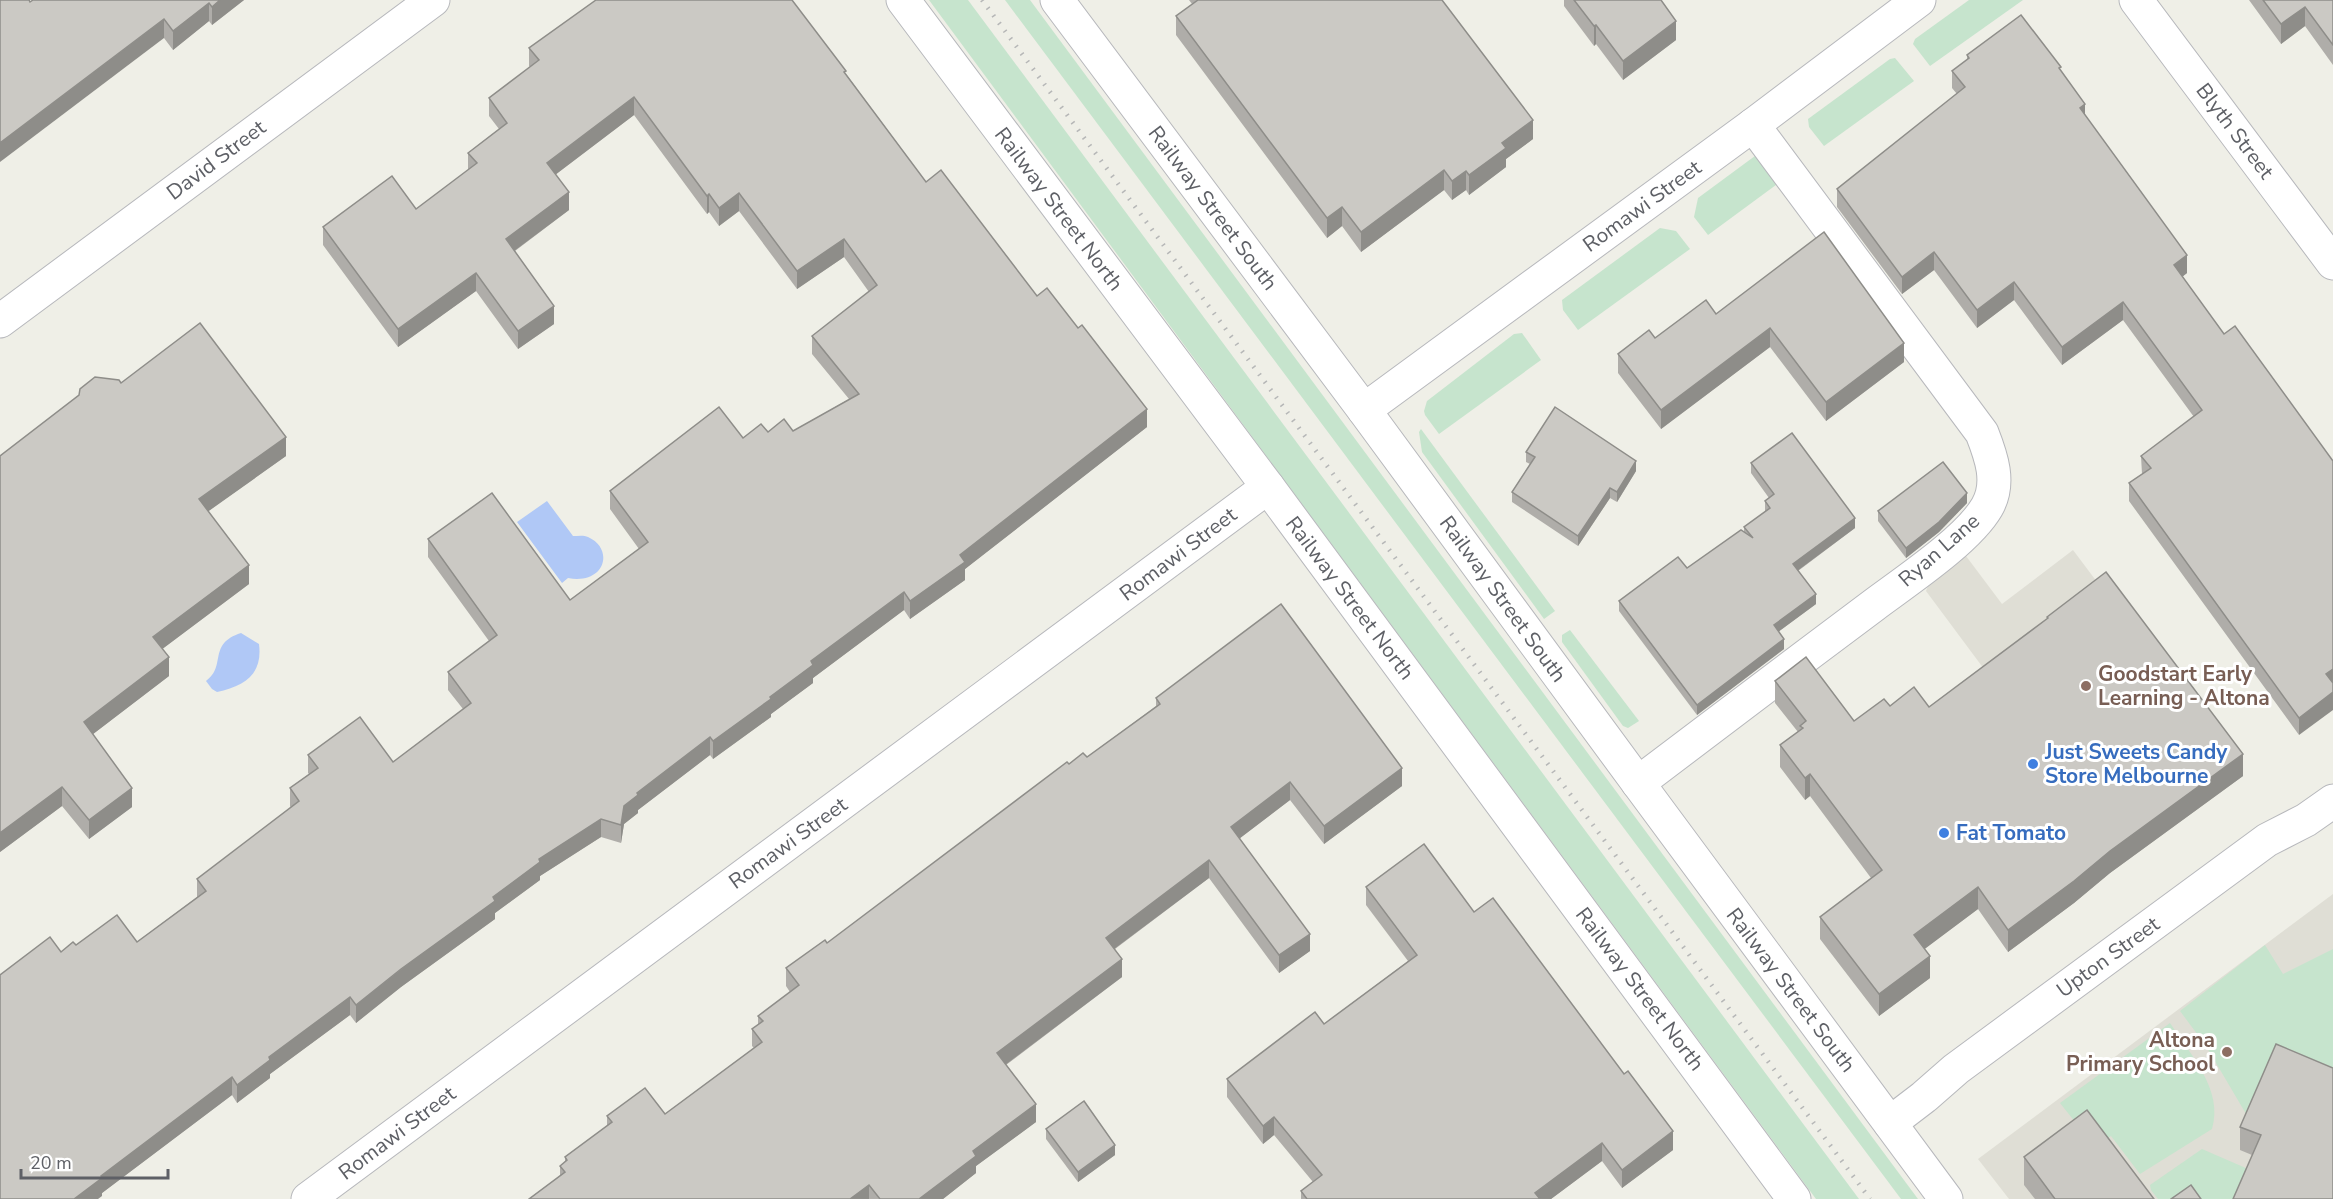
<svg xmlns="http://www.w3.org/2000/svg" width="2333" height="1199" font-family="'Nunito Sans',sans-serif">
  <style>
    .education { fill: #dfded5 }
    .green { fill: #c6e4cd }
    .water { fill: #b0c8f6 }
    .lines { fill: none; stroke-linecap: round; stroke-linejoin: round }
    .minor-casing { stroke: #b7b8bc; stroke-width: 35 }
    .tertiary-casing { stroke: #b7b8bc; stroke-width: 35 }
    .minor { stroke: #fff; stroke-width: 33 }
    .tertiary { stroke: #fff; stroke-width: 33 }
    .rail { stroke: #b6b7b7; stroke-width: 4.5; stroke-dasharray: 1.5 8; stroke-linecap: butt }
    .wall { fill: #afada9 }
    .shaded-wall { fill: #8e8d89 }
    .building { fill: #cbc9c4; stroke: #8e8d89; stroke-width: 1.5 }
    .education-dot { fill: #8d6e63; stroke: #fff; stroke-width: 2 }
    .shop-dot { fill: #3f7fe0; stroke: #fff; stroke-width: 2 }
    .labels { text-anchor: middle; stroke-width: 6; stroke-linejoin: round; paint-order: stroke }
    .street-label { font-size: 21px; fill: #5e6066; stroke: #fff }
    .education-label { font-size: 21px; font-weight: bold; fill: #785e54; stroke: #fff; text-anchor: start }
    .shop-label { font-size: 21px; font-weight: bold; fill: #366cbe; stroke: #fff; text-anchor: start }
  </style>
  <rect width="100%" height="100%" fill="#efefe7"/>
  <g class="education">
    <path d="M2073,550L2236,767L2126,860L1926,591L1932,576L1963,552L2002,604Z"/>
    <path d="M2333,894V1199H2009L1978,1159Z"/>
  </g>
  <g class="green">
    <path d="M929,0H968L1859,1199H1816Z"/>
    <path d="M1005,0H1030L1918,1199H1901Z"/>
    <path d="M1969,0H2023L1930,66L1913,44L1915,39Z"/>
    <path d="M1895,58L1914,81L1824,146L1809,127L1808,119L1890,59Z"/>
    <path d="M1759,153L1784,179L1708,235L1694,217L1698,198Z"/>
    <path d="M1660,228L1676,231L1690,249L1578,330L1563,310L1562,300Z"/>
    <path d="M1522,333L1541,360L1439,434L1425,415L1424,411L1427,401L1514,334Z"/>
    <path d="M1421,429L1555,611L1544,619L1422,452L1419,432Z"/>
    <path d="M1570,630L1639,721L1628,728L1623,726L1562,642V635Z"/>
    <path d="M2265,945L2283,974L2333,949V1091L2252,1124L2206,1046L2180,1011Z"/>
    <path d="M2170,1023C2190,1054 2224,1090 2212,1129L2140,1174L2111,1136L2095,1147L2060,1103Z"/>
    <path d="M2202,1149L2255,1172L2243,1199H2158L2151,1190L2150,1185Z"/>
  </g>
  <g class="water">
    <path d="M547,501L573,536C578,536 584,535 588,537C615,549 605,585 568,578L562,583L517,522Z"/>
    <path d="M241,633L259,644C263,675 244,686 217,692L212,689L206,681C227,666 207,644 241,633Z"/>
  </g>
  <g class="lines">
    <defs>
      <g id="minor">
        <path d="M903,0L1268,487L1794,1199"/>
        <path d="M1057,0L1364,410L1638,783L1946,1199"/>
        <path d="M0,321L433,0"/>
        <path d="M1364,410L1753,125L1919,0"/>
        <path d="M1638,783C1716,724 1795,664 1874,605C1906,581 1968,540 1987,507C2001,483 1991,456 1982,433L1753,125"/>
        <path d="M1890,1123L1924,1097L1956,1069L2267,840L2306,820L2333,801"/>
        <path d="M308,1199L1268,487"/>
      </g>
      <path id="tertiary" d="M2136,0L2333,263"/>
    </defs>
    <use href="#minor" class="minor-casing"/>
    <use href="#tertiary" class="tertiary-casing"/>
    <use href="#minor" class="minor"/>
    <use href="#tertiary" class="tertiary"/>
    <path class="rail" d="M982,0L1870,1199"/>
  </g>
  <g class="wall">
    <path d="M33,0H244L212,25L209,21L173,50L164,38L30,2Z"/>
    <path d="M1189,0H1442L1533,139L1506,159V167L1469,195L1466,190L1452,200L1444,190L1361,252L1342,226L1327,238L1176,35V16L1192,4Z"/>
    <path d="M1564,0H1661L1676,40L1623,80L1596,44L1594,46L1564,6Z"/>
    <path d="M2249,0H2333V65L2305,26L2281,44Z"/>
    <path d="M529,48L846,74L926,182L1037,296L1147,427L965,569V580L910,619L904,610L813,678V683L771,714V717L713,759L710,755L638,810V813L624,824L621,843L601,837L540,876V880L495,913V919L401,987L356,1023L350,1015L270,1074V1078L237,1103L232,1095L102,1193V1196L61,952L76,945L137,942L197,897V879L291,808L290,806V788L309,774L308,773V755L393,762L463,709L448,690V672L489,641L428,557V539L570,600L639,549L610,509V491L743,438L768,432L793,431L849,399L812,354V336L869,292L844,257L797,289L739,211L719,226L709,212L707,214L634,115L555,175L569,210L515,251L554,324L518,349L476,291L398,347L323,245V227L416,209L468,170V153L499,129L489,116V98L530,67L529,66Z"/>
    <path d="M1967,55L2061,72L2085,115L2187,273L2182,277L2224,334L2333,461L2299,735L2129,501V483L2142,474L2141,456L2194,417L2123,320L2062,365L2014,300L1977,328L1934,270L1902,294L1837,207V189L1957,94L1952,88V71L1967,60Z"/>
    <path d="M1716,314L1904,362L1826,421L1770,347L1661,429L1618,373V354Z"/>
    <path d="M121,383L286,456L208,511L249,584L162,649L169,676L93,734L132,807L89,839L62,806L0,852L79,395Z"/>
    <path d="M1526,452L1636,471L1617,502L1610,498L1578,546L1512,502V492L1530,464L1526,462Z"/>
    <path d="M1751,463L1855,528L1798,571L1816,604L1778,632L1784,649L1697,715L1619,611V601L1687,568L1744,532V527L1765,512V501L1769,498L1751,473Z"/>
    <path d="M1967,503L1939,532L1906,558L1878,521V511Z"/>
    <path d="M2047,617L2243,776L2110,873L2074,903L2008,952L1978,909L1924,949L1930,978L1879,1016L1820,939V917L1871,878L1810,796L1805,800L1780,767V745L1798,732L1775,703V681L1854,721L1890,706L1929,707L2047,619Z"/>
    <path d="M1156,698L1402,786L1324,844L1290,800L1240,838L1310,951L1279,973L1209,878L1115,949L1122,977L1006,1065L1036,1122L976,1166V1173L943,1199H529L560,1176V1166L565,1162V1157L607,1126V1116L665,1114L754,1048L752,1046V1029L758,1025V1016L790,992L786,986V968L827,943L1069,764L1087,757L1156,706Z"/>
    <path d="M1366,887L1474,912L1673,1150L1622,1188L1602,1161L1551,1199H1301V1191L1313,1182L1274,1135L1263,1144L1227,1097V1079L1324,1024L1408,961L1366,905Z"/>
    <path d="M2333,1068L2252,1155L2240,1150V1127Z"/>
    <path d="M1046,1129L1115,1155L1078,1182L1046,1139Z"/>
    <path d="M2024,1157L2154,1199H2035L2024,1185Z"/>
  </g>
  <g class="shaded-wall">
    <path d="M220,0H244L212,25V7Z"/>
    <path d="M209,3V21L173,50V31Z"/>
    <path d="M2305,7V26L2281,44V24Z"/>
    <path d="M164,19V38L0,162V143Z"/>
    <path d="M1676,21V40L1623,80V61Z"/>
    <path d="M1596,25V44L1594,46V26Z"/>
    <path d="M634,97V115L547,181V163Z"/>
    <path d="M2085,104V122L2080,108Z"/>
    <path d="M1533,120V139L1506,159V167L1469,195V175L1502,143Z"/>
    <path d="M1444,170V190L1361,252V232Z"/>
    <path d="M1466,171V190L1452,200V181Z"/>
    <path d="M569,192V210L506,257V239Z"/>
    <path d="M739,193V211L719,226V208Z"/>
    <path d="M709,194V212L707,214V196Z"/>
    <path d="M1342,207V226L1327,238V218Z"/>
    <path d="M844,239V257L797,289V271Z"/>
    <path d="M1934,252V270L1902,294V277Z"/>
    <path d="M2187,255V273L2174,283V265Z"/>
    <path d="M476,273V291L398,347V329Z"/>
    <path d="M2014,282V300L1977,328V310Z"/>
    <path d="M2123,302V320L2062,365V347Z"/>
    <path d="M554,306V324L518,349V331Z"/>
    <path d="M1770,328V347L1661,429V410Z"/>
    <path d="M1904,343V362L1826,421V402Z"/>
    <path d="M1147,409V427L965,569V580L910,619V601L960,555Z"/>
    <path d="M286,437V456L199,518V499Z"/>
    <path d="M1636,461V471L1617,502V492Z"/>
    <path d="M1610,488V498L1578,546V536Z"/>
    <path d="M1967,493V503L1939,532L1906,558V548Z"/>
    <path d="M1855,518V528L1793,574V564Z"/>
    <path d="M249,565V584L153,656V637Z"/>
    <path d="M904,592V610L813,678V683L771,714V717L713,759V741L770,697L811,661Z"/>
    <path d="M1816,594V604L1774,635V625Z"/>
    <path d="M1784,639V649L1697,715V705Z"/>
    <path d="M169,657V676L84,741V722Z"/>
    <path d="M2333,669V687L2326,674Z"/>
    <path d="M2333,692V710L2299,735V718Z"/>
    <path d="M710,737V755L638,810V813L624,824L621,843V825L624,806L637,793Z"/>
    <path d="M2243,754V776L2110,873L2074,903L2008,952V930L2110,851Z"/>
    <path d="M1402,768V786L1324,844V826Z"/>
    <path d="M1810,774V796L1805,800V778Z"/>
    <path d="M1290,782V800L1231,845V827Z"/>
    <path d="M62,787V806L0,852V833Z"/>
    <path d="M132,788V807L89,839V820Z"/>
    <path d="M601,819V837L540,876V880L495,913V919L401,987L356,1023V1005L493,897L539,859Z"/>
    <path d="M1209,860V878L1106,955V938Z"/>
    <path d="M1978,887V909L1914,957V935Z"/>
    <path d="M1310,934V951L1279,973V955Z"/>
    <path d="M1930,956V978L1879,1016V994Z"/>
    <path d="M1122,959V977L997,1071V1053Z"/>
    <path d="M350,997V1015L270,1074V1078L237,1103V1085L269,1057Z"/>
    <path d="M232,1077V1095L102,1193V1196L98,1199H74L101,1176Z"/>
    <path d="M1036,1104V1122L976,1166V1173L943,1199H919L973,1151Z"/>
    <path d="M1274,1117V1135L1263,1144V1126Z"/>
    <path d="M1673,1131V1150L1622,1188V1170Z"/>
    <path d="M1602,1143V1161L1551,1199H1535V1193Z"/>
    <path d="M1115,1145V1155L1078,1182V1172Z"/>
    <path d="M869,1185V1199H850Z"/>
  </g>
  <g class="building">
    <path d="M0,0H29L30,2L33,0H220L212,7L209,3L173,31L164,19L0,143Z"/>
    <path d="M596,0H792L846,71L844,72L926,182L941,170L1037,296L1047,288L1078,328L1082,325L1147,409L960,555L965,562L910,601L904,592L811,661L813,665L770,697L771,699L713,741L710,737L637,793L638,795L624,806L621,825L601,819L539,859L540,862L493,897L495,901L401,969L356,1005L350,997L269,1057L270,1060L237,1085L232,1077L101,1176L102,1178L74,1199H0V975L50,937L61,952L73,942L76,945L117,915L137,942L206,891L197,879L299,801L290,788L318,768L308,755L360,717L393,762L471,703L448,672L497,635L428,539L492,493L570,600L648,542L610,491L719,407L743,438L761,424L768,432L784,419L793,431L859,394L812,336L877,285L844,239L797,271L739,193L719,208L709,194L707,196L634,97L547,163L569,192L506,239L554,306L518,331L476,273L398,329L323,227L392,176L416,209L477,163L468,153L507,123L489,98L539,60L529,48Z"/>
    <path d="M1198,0H1442L1533,120L1502,143L1506,148L1469,175L1466,171L1452,181L1444,170L1361,232L1342,207L1327,218L1176,16Z"/>
    <path d="M1574,0H1661L1676,21L1623,61L1596,25L1594,26Z"/>
    <path d="M2263,0H2333V45L2305,7L2281,24Z"/>
    <path d="M2021,15L2061,67L2059,68L2085,104L2080,108L2187,255L2174,265L2224,334L2235,326L2333,461V669L2326,674L2333,683V692L2299,718L2129,483L2151,468L2141,456L2202,410L2123,302L2062,347L2014,282L1977,310L1934,252L1902,277L1837,189L1965,87L1952,71L1969,58L1967,55Z"/>
    <path d="M1824,232L1904,343L1826,402L1770,328L1661,410L1618,354L1649,330L1655,338L1706,300L1716,314Z"/>
    <path d="M200,323L286,437L199,499L249,565L153,637L169,657L84,722L132,788L89,820L62,787L0,833V456L79,395L80,389L95,377L119,380L121,383Z"/>
    <path d="M1555,407L1636,461L1617,492L1610,488L1578,536L1512,492L1535,457L1526,452Z"/>
    <path d="M1792,433L1855,518L1793,564L1816,594L1774,625L1784,639L1697,705L1619,601L1678,557L1687,568L1741,530L1753,538L1744,527L1770,508L1765,501L1774,494L1751,463Z"/>
    <path d="M1943,462L1967,493L1939,522L1906,548L1878,511Z"/>
    <path d="M2106,572L2243,754L2110,851L2074,881L2008,930L1978,887L1914,935L1930,956L1879,994L1820,917L1882,870L1810,774L1805,778L1780,745L1803,728L1800,726L1806,721L1775,681L1806,657L1854,721L1884,699L1890,706L1914,687L1929,707L2048,618L2047,617Z"/>
    <path d="M1281,604L1402,768L1324,826L1290,782L1231,827L1310,934L1279,955L1209,860L1106,938L1122,959L997,1053L1036,1104L973,1151L976,1156L919,1199H880L869,1185L850,1199H529L565,1172L560,1166L567,1160L565,1157L612,1122L607,1116L645,1088L665,1114L762,1042L752,1029L763,1021L758,1016L799,985L786,968L825,940L827,943L1067,762L1069,764L1083,753L1087,757L1160,704L1156,698Z"/>
    <path d="M1424,844L1474,912L1493,898L1624,1074L1628,1071L1673,1131L1622,1170L1602,1143L1535,1193L1540,1199H1307L1301,1191L1322,1175L1274,1117L1263,1126L1227,1079L1315,1012L1324,1024L1417,955L1366,887Z"/>
    <path d="M2276,1044L2333,1068V1199H2233L2261,1135L2240,1127Z"/>
    <path d="M1084,1101L1115,1145L1078,1172L1046,1129Z"/>
    <path d="M2087,1110L2154,1199H2055L2024,1157Z"/>
    <path d="M2191,1185L2201,1199H2171Z"/>
  </g>
  <g class="education-dot">
    <circle cx="2086" cy="686" r="6"/>
    <circle cx="2227" cy="1052" r="6"/>
  </g>
  <g class="shop-dot">
    <circle cx="2033" cy="764" r="6"/>
    <circle cx="1944" cy="833" r="6"/>
  </g>
  <g class="labels">
    <g class="street-label">
      <text transform="translate(2235 131) rotate(53)" y="7">Blyth Street</text>
      <text transform="translate(216 160) rotate(-37)" y="7">David Street</text>
      <text transform="translate(1642 206) rotate(-36)" y="7">Romawi Street</text>
      <text transform="translate(1213 208) rotate(53)" y="7">Railway Street South</text>
      <text transform="translate(1059 209) rotate(53)" y="7">Railway Street North</text>
      <text transform="translate(1939 550) rotate(-41)" y="7">Ryan Lane</text>
      <text transform="translate(1178 554) rotate(-37)" y="7">Romawi Street</text>
      <text transform="translate(1350 598) rotate(53)" y="7">Railway Street North</text>
      <text transform="translate(1503 599) rotate(54)" y="7">Railway Street South</text>
      <text transform="translate(788 843) rotate(-36)" y="7">Romawi Street</text>
      <text transform="translate(2108 957) rotate(-36)" y="7">Upton Street</text>
      <text transform="translate(1640 989) rotate(53)" y="7">Railway Street North</text>
      <text transform="translate(1791 990) rotate(53)" y="7">Railway Street South</text>
      <text transform="translate(397 1133) rotate(-37)" y="7">Romawi Street</text>
    </g>
    <g class="education-label">
      <text x="2098" y="681">Goodstart Early<tspan x="2098" dy="24">Learning - Altona</tspan></text>
      <text x="2215" y="1047" text-anchor="end">Altona<tspan x="2215" dy="24">Primary School</tspan></text>
    </g>
    <g class="shop-label">
      <text x="2045" y="759">Just Sweets Candy<tspan x="2045" dy="24">Store Melbourne</tspan></text>
      <text x="1956" y="840">Fat Tomato</text>
    </g>
  </g>
  <path d="M21 1169v9h147v-9" fill="none" stroke="#5e6066" stroke-width="3"/>
  <text x="30" y="1169" font-size="18" fill="#5e6066" stroke="#ffffff" stroke-width="4.5" paint-order="stroke">20 m</text>
</svg>
